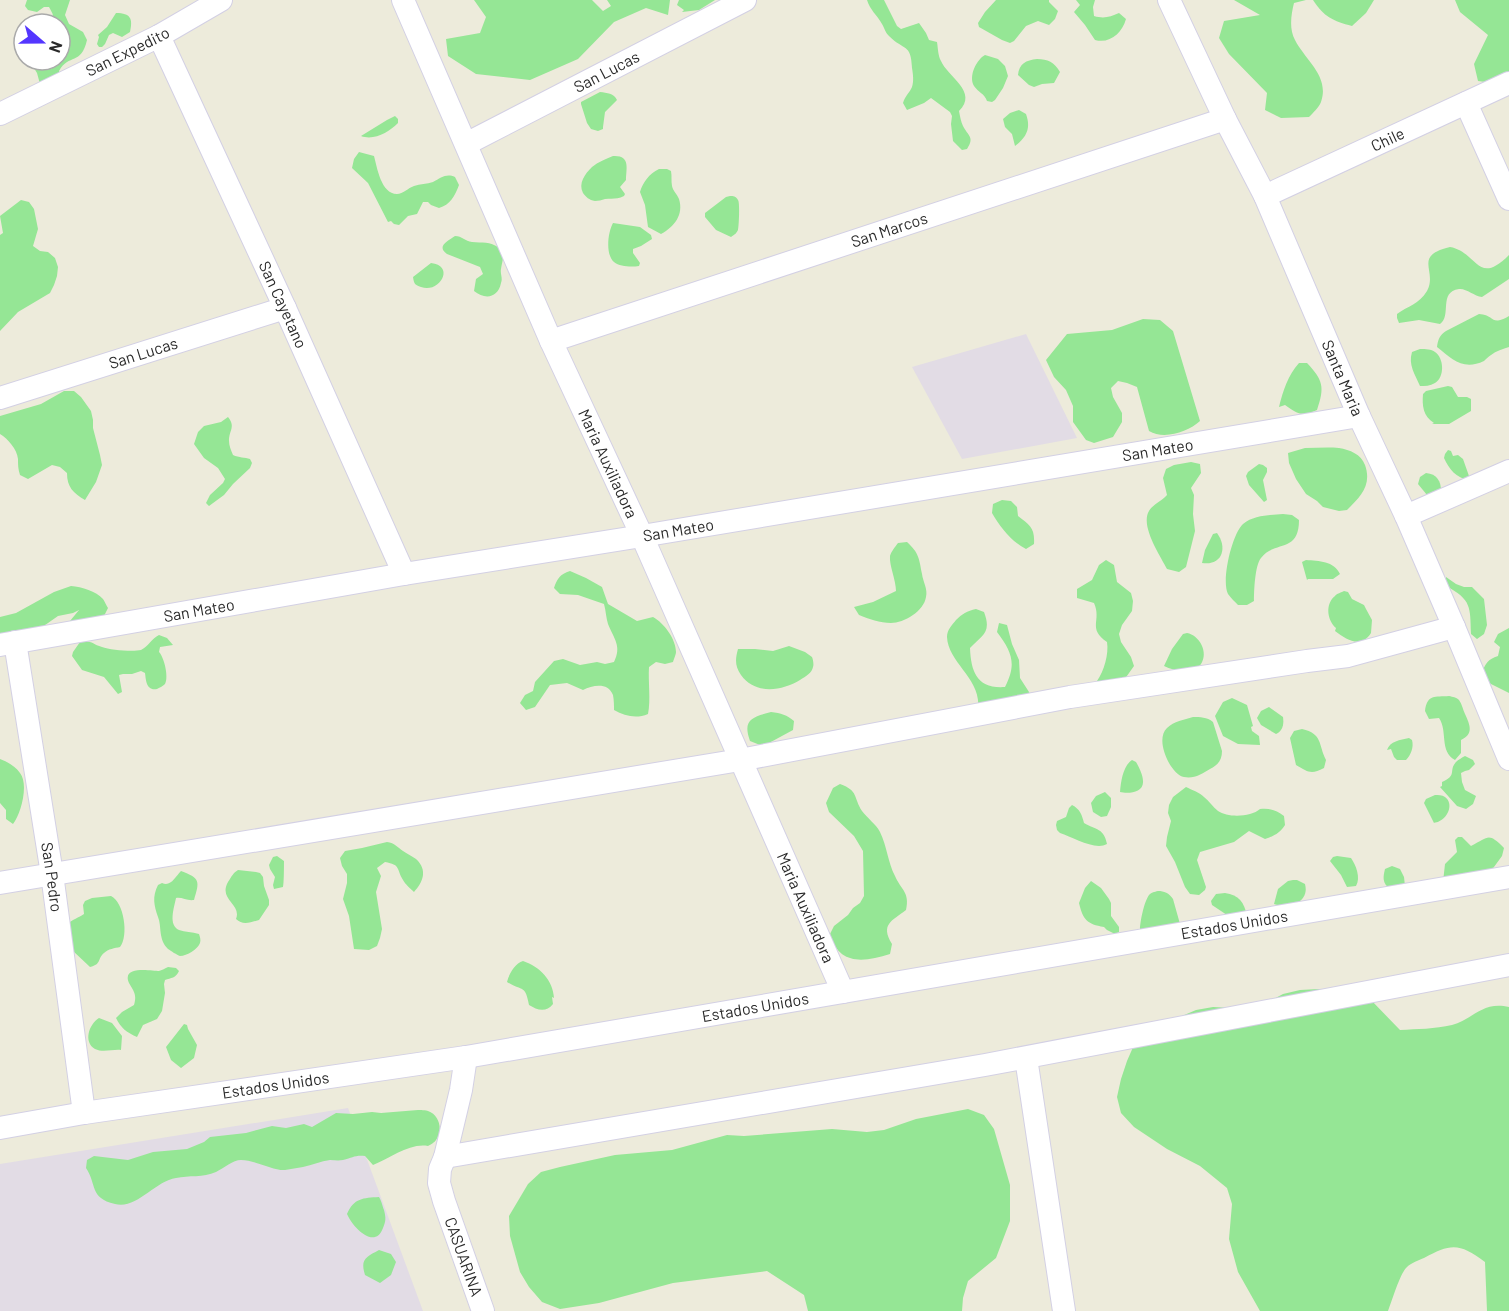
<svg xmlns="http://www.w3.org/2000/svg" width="1509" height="1311" font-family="Barlow,sans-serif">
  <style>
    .industrial { fill: #e2dce5 }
    .green { fill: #95e695 }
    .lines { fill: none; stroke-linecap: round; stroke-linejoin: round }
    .minor-casing { stroke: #d3d0e4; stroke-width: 24 }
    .minor { stroke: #fff; stroke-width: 22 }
    .labels { text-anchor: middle; stroke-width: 5; stroke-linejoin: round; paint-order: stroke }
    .street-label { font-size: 16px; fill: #2a2a2a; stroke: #fff }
  </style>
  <rect width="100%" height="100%" fill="#edebdb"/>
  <g class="industrial">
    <path d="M1026,334L1077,438L962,459L912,367Z"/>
    <path d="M348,1108L423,1311H0V1164Z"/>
  </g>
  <g class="green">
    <path d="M27,0H70L65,15L69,24L83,32L87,40C81,66 69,53 59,71L61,80L43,95L37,73L29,60H60V24H51C55,17 53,14 49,7H44L37,12L28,10L25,6Z"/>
    <path d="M474,0H592L603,11L611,6L607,0H670L668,15L646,8L614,22L578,59L530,80L476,74L448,56L446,39L480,33L486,17Z"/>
    <path d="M679,0H715L699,10L682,12L684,10L677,5Z"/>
    <path d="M867,0H884L897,26L901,29L919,23L926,33L929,40L937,42C938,48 938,56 941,61C947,76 979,92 959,111C960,116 961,122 963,126C968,136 975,137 967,149L962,150L953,141L951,124L952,116L950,112L931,98L924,103L907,110L903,103C905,96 910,92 912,87C914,81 913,74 912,68C911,43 904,51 889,36C885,32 885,29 882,24C877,15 870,10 867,0Z"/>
    <path d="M996,0H1049V2L1058,11L1055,19L1049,25L1038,21L1026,26L1014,41L1010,43L1002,40L979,27L978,23L985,12Z"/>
    <path d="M1076,0H1095L1093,7L1094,16C1104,19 1110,17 1119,13L1126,19C1122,33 1110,44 1095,40L1085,25L1074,12L1080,5Z"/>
    <path d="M1234,0H1306L1294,3C1291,15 1289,29 1295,40C1305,60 1330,76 1321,102C1319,107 1313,113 1309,117L1281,118L1265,110L1267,93L1229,54L1219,38L1224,21L1260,15Z"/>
    <path d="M1313,0H1374L1366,13L1352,26C1333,21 1324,17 1313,0Z"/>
    <path d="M1455,0H1509V80L1493,83L1478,81L1474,64L1488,35L1460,12Z"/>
    <path d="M116,13C131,13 133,19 130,32L122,37L113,33L109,35L105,44L102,47H99L97,44L99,37L98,35L107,27Z"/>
    <path d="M985,55L998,59L1005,66L1008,76L1003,88L995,100L992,102L987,101C984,93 979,93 974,86C968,76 977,59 985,55Z"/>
    <path d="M1037,59C1048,59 1054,62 1060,72L1054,83L1042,84L1034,87L1029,85L1018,75C1019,64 1026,60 1037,59Z"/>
    <path d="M600,92C607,93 614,93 617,100L605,112L603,127V129L598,131L591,129L587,123L581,104V102Z"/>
    <path d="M1019,110L1026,114C1031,128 1027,137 1015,146L1012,134L1005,127L1003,119L1010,113Z"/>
    <path d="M395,116L398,119V123C389,132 374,141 361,136L387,120Z"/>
    <path d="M359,152L374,156C377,167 381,194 397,194C403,194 408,188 414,186C420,184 427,184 433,182C441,178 446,173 455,177L459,185C455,196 450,205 439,208L431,205L428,202H423L417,214L408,216L399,225L394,224L391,221L388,222L368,183L352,168L354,159Z"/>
    <path d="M613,156C631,155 626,169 626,180L620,187L625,194L624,196C617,200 612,198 605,199C602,200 598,201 595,201C589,200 586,197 583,193C578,183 585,174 592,167C598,162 606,159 613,156Z"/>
    <path d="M659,169H667L671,171C672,176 671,181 672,186C673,191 677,194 679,199C684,215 674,227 661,234L648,227L645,205L640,192C643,182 649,174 659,169Z"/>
    <path d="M730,196C733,196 736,196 738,200C740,202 739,227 738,230C736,234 735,234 731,237L716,230L705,217V213L726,197Z"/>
    <path d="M21,200L29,202L34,209L38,229L33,246L40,251L48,252L55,258L58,267L57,276L54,285L50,293L18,312L0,331V235L3,233L0,216Z"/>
    <path d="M613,223L640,227L651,235L652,239L641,246L633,249V253L640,263L639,266C632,267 620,267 614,262C605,254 608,232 613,223Z"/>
    <path d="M455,236C462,236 465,241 472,242C482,243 490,241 499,248C506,254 502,261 501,269C500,274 503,278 501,283C498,298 485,300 474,291L476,279L483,274L480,267L447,254C436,246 448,241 455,236Z"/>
    <path d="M1450,247C1478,252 1477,287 1509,255V279L1482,297C1474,296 1466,288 1459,289C1438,292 1452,316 1440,324L1419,320L1399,323L1397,318V314C1408,306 1419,304 1427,291C1438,271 1412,256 1450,247Z"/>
    <path d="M431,263C456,266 439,294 421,287C415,285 414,284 413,277Z"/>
    <path d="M1479,314C1496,315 1490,327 1509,316V347C1503,349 1496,351 1491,355C1488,357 1486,359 1484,361C1463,371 1452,359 1437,347C1438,339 1440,335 1446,331Z"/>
    <path d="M1143,319L1160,320L1173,331L1200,421C1188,432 1164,440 1149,431L1137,387L1127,383L1118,381L1111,388L1113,397L1122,413V422L1113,437L1094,443L1086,440L1073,422V406L1066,390L1054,377L1046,360L1067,334L1112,330Z"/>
    <path d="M1420,349C1426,349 1431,349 1435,352C1444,358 1445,377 1435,383C1430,386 1425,386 1420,386C1415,374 1408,365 1412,352Z"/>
    <path d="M1299,363H1307C1323,380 1325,387 1317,410C1301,417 1298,414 1285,405L1279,407C1283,391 1288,375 1299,363Z"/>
    <path d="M1448,386L1452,387L1458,397H1467L1471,399V411L1449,424H1432L1434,423C1423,416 1422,406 1423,394L1426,391Z"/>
    <path d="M64,391H74L81,397L91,411L93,420V428L100,455L102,465L96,482L85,500C73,493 67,487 67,473L60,467L52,465L28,479L20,475C18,469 18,465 18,459C17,449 8,439 0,434V416L41,404Z"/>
    <path d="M228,417C236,427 229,430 229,441C229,446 231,450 233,455C239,458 245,457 250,459L252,463L250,468L233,484L224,495L209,506L206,503L210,495L223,483L225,479L218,468L204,458L194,444L198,432L204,426L221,422Z"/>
    <path d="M1305,448C1316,448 1328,447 1339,448C1350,450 1361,454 1365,465C1372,485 1361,496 1347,510L1339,511L1323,507L1317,501L1306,494L1296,479L1289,463L1288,453Z"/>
    <path d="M1448,450L1451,451L1453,456L1458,455L1463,459L1469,476V480C1456,478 1449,469 1444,458L1445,454Z"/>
    <path d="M1191,462L1200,464L1201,473L1191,488L1194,495L1193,514L1195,531L1186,567L1179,572L1167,569C1160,555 1140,526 1149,511C1152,505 1162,501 1167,495L1163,478L1166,469L1174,465Z"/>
    <path d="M1259,464L1263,465L1267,468V472L1263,480L1267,500L1264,502L1249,485L1246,476L1248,472Z"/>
    <path d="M1426,473C1437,474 1441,481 1441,491L1427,495L1418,484L1420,477Z"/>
    <path d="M1002,500L1011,501L1017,507L1018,516C1030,525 1035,528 1034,544L1026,549C1012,542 1000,527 992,513L993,504Z"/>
    <path d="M1283,514L1292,515L1299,520C1299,554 1274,540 1261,558C1255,565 1254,591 1254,601L1247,605H1238C1235,602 1231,598 1228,594C1221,581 1232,534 1243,524C1254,515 1270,515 1283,514Z"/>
    <path d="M1217,533C1228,548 1222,566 1202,563L1205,550L1213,534Z"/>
    <path d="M907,542C919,553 919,558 922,574C923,582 928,589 926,597C924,611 904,623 891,623C880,623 869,619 859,615L854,607L873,602L896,591C896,580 889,565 890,556C891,552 895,547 898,543Z"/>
    <path d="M1106,560L1114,565L1117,582L1131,593L1133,601L1132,611L1122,625L1119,634L1121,642L1131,657L1134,666L1124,680L1104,685L1097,681C1104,671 1109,654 1107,642C1087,628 1102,621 1094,603L1077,598V589L1092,580L1099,565Z"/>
    <path d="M1306,560C1319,561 1334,561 1340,574L1333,579H1308L1307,580L1302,562Z"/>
    <path d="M570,571L586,578L602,587L608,604L637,621L653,617C664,623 676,639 676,652C676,654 674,659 673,662L665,664L656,662L649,667C648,682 651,700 648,714C636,719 625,716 614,710C614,706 614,700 613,695C608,682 593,685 583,690L567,683L550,685L535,707L526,710L520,703L525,695L533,691L535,682L554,661L563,659L580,665L597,662L605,664L614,662C622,646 614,639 608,624C606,618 606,611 604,604L578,595L560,594L554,588C557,579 560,574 570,571Z"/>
    <path d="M1446,577L1456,584L1464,587H1472L1484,599L1487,625L1484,634L1477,639L1471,634C1470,607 1472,600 1446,586Z"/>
    <path d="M71,586C82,587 96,591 103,599C105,602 106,605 108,608L104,616L78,625L70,621L79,610L73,613L58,616L38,630L0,636V617L16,613L54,592Z"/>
    <path d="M1344,591L1348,592L1352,599L1364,605L1366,609L1372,620L1371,633C1361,649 1347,640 1335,631L1336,628C1327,620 1325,604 1335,596C1336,594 1342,592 1344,591Z"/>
    <path d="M976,609L984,612C992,633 982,635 970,648C971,672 977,689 1005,687C1017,664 1012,652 997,632L999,623L1007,625L1012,644L1019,660L1020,678L1029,692L1032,701L978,709C982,679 948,663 947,637C947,630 952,625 956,620C962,614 967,611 976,609Z"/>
    <path d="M1509,628V693L1485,681L1482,673C1485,664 1488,659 1498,656L1500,647L1494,642L1498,634Z"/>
    <path d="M1187,633C1199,635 1209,652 1201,664C1199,667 1196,667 1193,668C1181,672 1175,671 1164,666L1172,649L1183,634Z"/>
    <path d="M159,635L167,638L173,645L160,647L159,652C164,657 169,677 165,684C163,686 159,688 157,689C146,691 146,680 145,673L141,671L132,674H123L119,675L122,692L118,694L104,677L82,670L72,656L73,652L80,642C92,640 92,644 102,647C110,650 133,652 141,650C148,647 152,638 159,635Z"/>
    <path d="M789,646L805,652L812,657C813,659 814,665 813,667C812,673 806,676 800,680C782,691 755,695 741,675C735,666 735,660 738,649H755L773,651Z"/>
    <path d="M1449,696C1453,697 1456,697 1459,700C1462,704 1463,710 1465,714C1470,725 1474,734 1461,740V753L1455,760C1439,751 1448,731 1439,718L1429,719L1425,711C1427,694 1435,697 1449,696Z"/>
    <path d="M1232,698L1247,705L1253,726L1251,727L1252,731L1259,736L1260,745L1238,744L1223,736L1215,716L1223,702Z"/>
    <path d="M1269,707L1283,717C1284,724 1283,731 1276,734L1261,725L1257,718L1261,711Z"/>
    <path d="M771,712C781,713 787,715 794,721L793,730L769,743L760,745L750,741C742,719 753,717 771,712Z"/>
    <path d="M1193,717C1200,717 1207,717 1213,722L1222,751C1222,760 1218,765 1210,769C1202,774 1194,779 1184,777C1171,775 1154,740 1167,728C1174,721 1184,720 1193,717Z"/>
    <path d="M1302,729C1323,734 1318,744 1326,760L1324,768C1311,775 1308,772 1296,765L1290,738L1294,731Z"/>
    <path d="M1409,738L1412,740C1414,747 1411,755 1406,760H1397L1394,757L1391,749L1387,750C1390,741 1400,740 1409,738Z"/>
    <path d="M1465,756L1473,760L1475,764L1469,770L1465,771L1461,773L1462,782L1465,790L1476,796L1473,804L1466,809L1457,806L1440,787L1442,786V782C1458,775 1448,771 1456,762C1458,760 1463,757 1465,756Z"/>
    <path d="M0,759C8,762 15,766 20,773C29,784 21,814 13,824L6,819V810L0,803Z"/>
    <path d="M1132,760L1136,762C1139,767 1143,775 1143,781C1144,793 1128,794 1120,792C1121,781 1123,766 1132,760Z"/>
    <path d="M840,784C859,791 853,797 862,811C867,818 876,824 880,832C887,846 888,863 895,876C901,890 910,892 906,910C892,921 880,924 892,944L890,954C864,962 839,966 830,934L834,926L848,915L853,908L860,903L864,896L863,851L854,836L829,812L826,803L833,788Z"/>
    <path d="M1186,787C1192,790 1199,792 1204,797C1209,801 1213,807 1218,811C1228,818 1251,817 1260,809C1270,808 1276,810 1284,816L1285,825C1280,833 1274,836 1265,839L1249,831L1234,842L1200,852L1197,860L1206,887L1205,890L1199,895L1190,894L1185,887L1175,862L1166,846L1167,837L1171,821L1168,813L1169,805L1173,797Z"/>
    <path d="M1105,792L1111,798V807L1107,816L1101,817L1093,812L1091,803L1096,796Z"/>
    <path d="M1435,795C1438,795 1442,795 1445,797C1455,804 1447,822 1433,823H1434L1424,803L1426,799Z"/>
    <path d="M1072,805C1080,809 1082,815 1084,823C1096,830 1104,828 1107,844C1095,851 1073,837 1060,833L1057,830L1056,825L1057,821L1066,817L1069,808Z"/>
    <path d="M1458,837H1462L1471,846C1489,837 1488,832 1504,848L1502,856L1483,882H1443L1445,864L1457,852L1455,840Z"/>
    <path d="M387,842C395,843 397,847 403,851C407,854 412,856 416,859C428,870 423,882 414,892C411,889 405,884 403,880C396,868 401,865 385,862L377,868L381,876L376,892L382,929L380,938L377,946L369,950L354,949L349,916L343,899L347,883V874L342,866L340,858L345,851L362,848Z"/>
    <path d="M277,856L284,861C284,866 284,884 283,887L274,889L273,885L275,877L270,869L269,865L273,857Z"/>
    <path d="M1337,856L1351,858C1356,865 1361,878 1356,886L1347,887L1341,875L1330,861L1333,857Z"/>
    <path d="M1392,866L1400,869L1404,877L1405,886L1390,889C1382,883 1383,877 1385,869Z"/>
    <path d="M238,870L256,872L260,873L263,877L264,886L269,900V905L259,920C251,922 243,926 236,919C242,904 218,900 228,882C232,876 233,873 238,870Z"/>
    <path d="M181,871C200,878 200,881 194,900C187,901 182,897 176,898C174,908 168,925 179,930C185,932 192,932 199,934C200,937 201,940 200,943C198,949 187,956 180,956C177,955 171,951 168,949C158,939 162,927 158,917C154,905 152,897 158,885L162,883C171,887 175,877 181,871Z"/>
    <path d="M1293,880H1297L1305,884C1310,903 1288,909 1274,904L1278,889L1288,881Z"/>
    <path d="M1091,881L1101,888L1109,899L1111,903V916L1119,927V932L1115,934L1107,930L1104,927C1087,924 1083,920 1079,903L1085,888Z"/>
    <path d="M1158,891C1164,891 1169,893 1173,899L1180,924L1140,930C1140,922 1144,902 1149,895C1152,892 1154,892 1158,891Z"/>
    <path d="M1225,893C1239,895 1244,902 1247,916L1227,915L1212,905L1211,901L1216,894Z"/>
    <path d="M111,896C124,902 129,936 120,947C115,948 108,949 104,953C97,959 102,964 90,967L72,950L68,924C72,919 79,918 84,914L83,905L85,901L92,898Z"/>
    <path d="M523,961C540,967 553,980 554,998L552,997L553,1004C546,1013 537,1010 529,1005C525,984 523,992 507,982C509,974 515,963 523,961Z"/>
    <path d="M168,967L176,968L179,971C176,978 171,978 165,980L164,984L165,993L162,1011L157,1019L143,1025L137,1037C126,1032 121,1028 116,1018L122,1012L134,1005C137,994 134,992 129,983C121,965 152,971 159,971C160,971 166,968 168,967Z"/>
    <path d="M1319,989L1369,998L1400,1030C1417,1029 1435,1029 1452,1025C1474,1019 1482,1001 1509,1007V1311H1487L1485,1262C1460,1243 1451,1243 1424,1258C1419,1260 1411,1263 1407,1267C1400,1273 1392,1301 1388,1311H1260L1238,1272L1229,1239L1232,1204L1227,1188L1200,1166L1167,1149L1134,1127L1121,1113L1117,1097L1121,1079L1127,1061L1134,1045L1147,1031L1196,1010L1213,1007L1233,1008L1268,1002L1283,994L1300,990Z"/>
    <path d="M99,1018L112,1023L122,1036L121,1050C113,1049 103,1053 95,1049C83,1042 89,1024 99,1018Z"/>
    <path d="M184,1024L187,1025L188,1029L197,1045L194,1058L181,1068L171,1060L166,1047Z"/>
    <path d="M968,1109L984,1115L994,1129L1010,1185V1221L996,1258L968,1281L963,1298L962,1311H808L804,1295L767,1271L673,1283L599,1303L560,1309L542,1302L529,1287L520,1272L510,1236L509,1216L528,1184L541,1172L560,1167L615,1155L672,1150L727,1135L744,1136L832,1129L867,1132L884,1130L916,1119Z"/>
    <path d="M418,1110C419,1110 427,1110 428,1111C440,1115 443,1131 436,1140C435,1142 430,1145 428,1146C409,1143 391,1158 373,1165L365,1156C354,1155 353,1158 343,1160C338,1161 334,1160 330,1160C321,1161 312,1165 303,1167C297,1168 291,1169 285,1170C274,1171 255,1160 241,1160C233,1160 224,1168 216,1172C203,1178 189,1175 176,1178C155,1181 136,1210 115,1204C89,1198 97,1184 86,1168L87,1160L94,1156L128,1160L153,1152L187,1149L204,1142L210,1137L246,1133L272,1126L286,1128L304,1124L312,1127L336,1113L353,1114L372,1112L381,1113Z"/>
    <path d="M379,1197C382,1202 382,1205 384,1210C386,1218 386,1221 383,1228C375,1250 353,1228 347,1214C354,1198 363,1198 379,1197Z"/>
    <path d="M379,1250L391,1254L396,1262L391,1275L380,1283L365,1275C360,1259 366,1257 379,1250Z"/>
  </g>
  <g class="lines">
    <defs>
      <g id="minor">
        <path id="s1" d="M403,0L551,341L642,536L843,992"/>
        <path id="s2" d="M1169,0L1225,119L1265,196L1359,416L1406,516L1454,627L1509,759"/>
        <path id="s3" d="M159,36L285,308L404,574"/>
        <path d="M1466,103L1509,199"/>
        <path id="s4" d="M0,114L159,36L221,0"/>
        <path id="s5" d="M466,144L745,0"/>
        <path id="s6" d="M1265,196L1509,83"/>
        <path id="s7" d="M551,341L1225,119"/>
        <path id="s8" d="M0,398L285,308"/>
        <path d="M1406,516L1509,471"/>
        <path id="s9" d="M15,642L52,874L84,1113"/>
        <path id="s10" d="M0,645L404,574L642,536L1359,416"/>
        <path d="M0,883L740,760L1070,697L1307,661L1348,656L1454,627"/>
        <path id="s11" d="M466,1057L461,1090L445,1157L440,1169L439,1183L444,1201L483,1311"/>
        <path d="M1026,1058L1064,1311"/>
        <path id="s12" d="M0,1128L84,1113L466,1057L1509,877"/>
        <path d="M445,1157L985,1065L1509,965"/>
      </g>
    </defs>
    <use href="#minor" class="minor-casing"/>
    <use href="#minor" class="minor"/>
  </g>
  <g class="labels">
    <g class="street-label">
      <text dy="6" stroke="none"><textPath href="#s4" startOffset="142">San Expedito</textPath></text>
      <text dy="6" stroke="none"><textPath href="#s5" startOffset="158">San Lucas</textPath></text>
      <text dy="6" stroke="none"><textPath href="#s6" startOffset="135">Chile</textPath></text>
      <text dy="6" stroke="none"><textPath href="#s7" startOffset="356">San Marcos</textPath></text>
      <text dy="6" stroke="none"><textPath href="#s3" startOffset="296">San Cayetano</textPath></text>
      <text dy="6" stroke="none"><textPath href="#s8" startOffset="150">San Lucas</textPath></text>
      <text dy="6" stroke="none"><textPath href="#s2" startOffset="416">Santa Maria</textPath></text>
      <text dy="6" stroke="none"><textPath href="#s10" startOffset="1174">San Mateo</textPath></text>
      <text dy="6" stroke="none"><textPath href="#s1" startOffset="507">Maria Auxiliadora</textPath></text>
      <text dy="6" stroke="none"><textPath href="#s10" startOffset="688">San Mateo</textPath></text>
      <text dy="6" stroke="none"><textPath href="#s10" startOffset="202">San Mateo</textPath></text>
      <text dy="6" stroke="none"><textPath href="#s9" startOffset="238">San Pedro</textPath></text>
      <text dy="6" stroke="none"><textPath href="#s1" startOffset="993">Maria Auxiliadora</textPath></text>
      <text dy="6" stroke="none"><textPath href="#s12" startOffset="1251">Estados Unidos</textPath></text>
      <text dy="6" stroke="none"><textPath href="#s12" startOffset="765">Estados Unidos</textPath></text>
      <text dy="6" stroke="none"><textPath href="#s12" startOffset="279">Estados Unidos</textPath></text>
      <text dy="6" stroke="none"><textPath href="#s11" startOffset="207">CASUARINA</textPath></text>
    </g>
  </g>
  <g transform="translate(42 42) rotate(110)"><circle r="28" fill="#ffffff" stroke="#aaaaaa" stroke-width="1.5"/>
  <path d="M0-4.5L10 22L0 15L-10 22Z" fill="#5436ff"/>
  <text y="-9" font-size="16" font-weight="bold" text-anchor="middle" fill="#2a2a2a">N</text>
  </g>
</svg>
